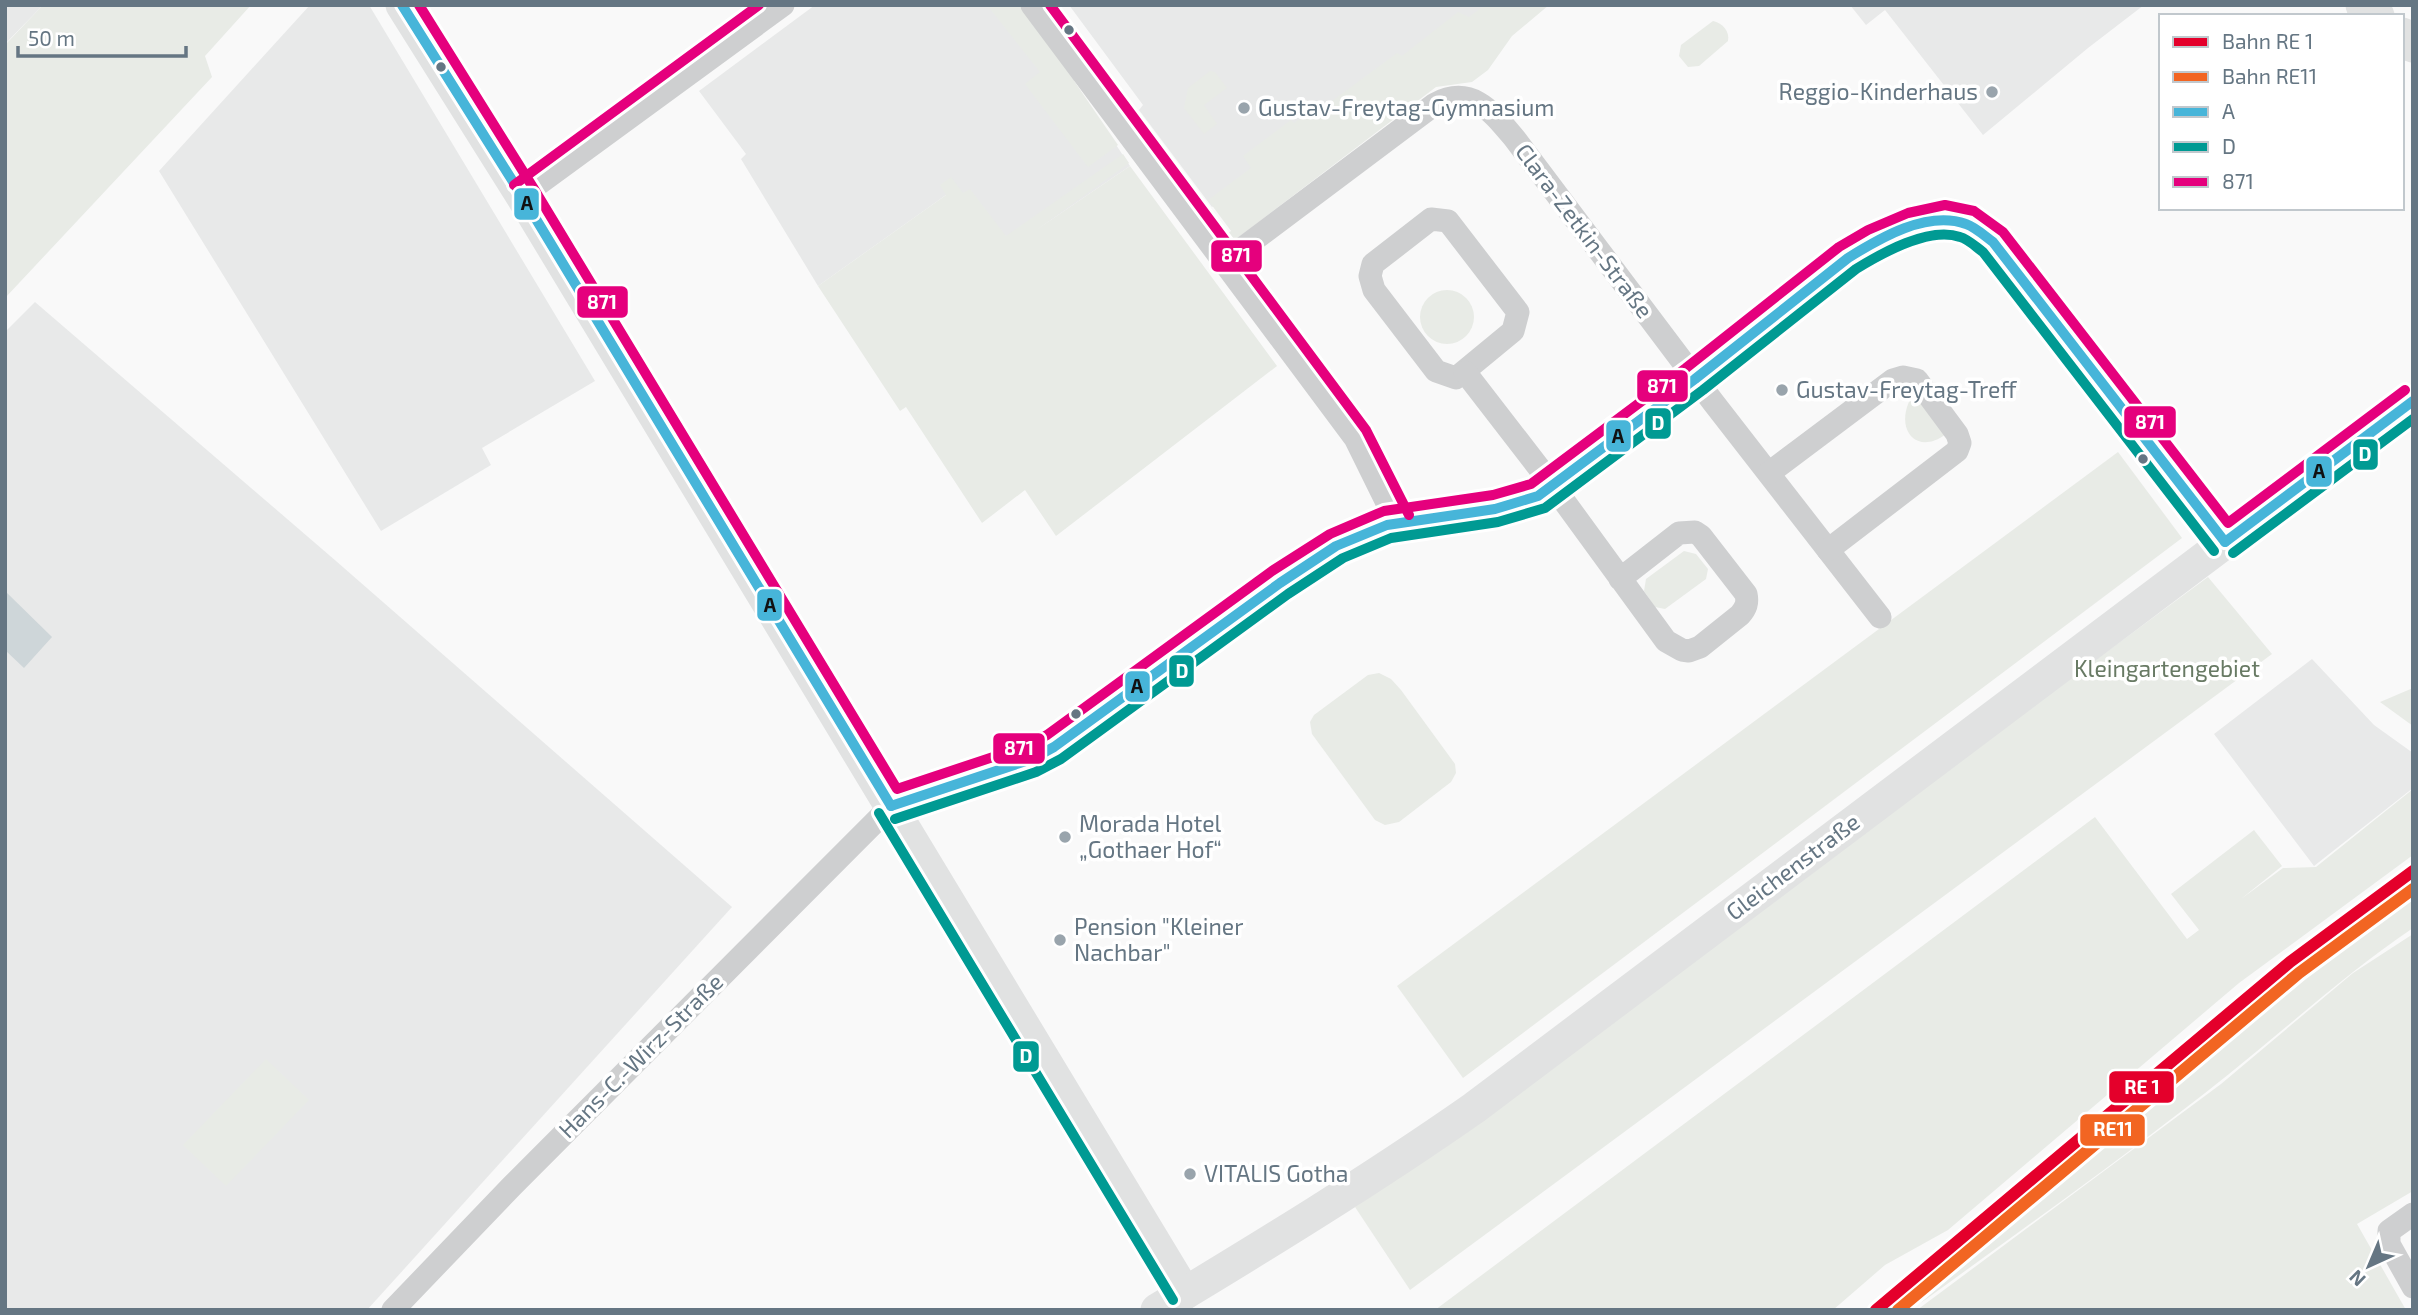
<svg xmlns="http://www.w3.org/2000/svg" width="2418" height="1315" font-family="'Exo 2',sans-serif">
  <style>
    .built { fill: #e8e9e9 }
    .green { fill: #e8ebe6 }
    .water { fill: #ced6d9 }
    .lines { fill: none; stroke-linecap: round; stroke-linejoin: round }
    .street { stroke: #cecfd0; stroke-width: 23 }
    .secondary { stroke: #e1e2e2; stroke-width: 33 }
    .primary { stroke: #e1e2e2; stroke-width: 37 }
    .bus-1-casing { stroke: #fff; stroke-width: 16 }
    .bus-2-casing { stroke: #fff; stroke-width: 16 }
    .bus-3-casing { stroke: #fff; stroke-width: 16 }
    .bus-1 { stroke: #47b5d9; stroke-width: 10 }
    .bus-2 { stroke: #009a93; stroke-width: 10 }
    .bus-3 { stroke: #e5007d; stroke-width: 10 }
    .rail-1-casing { stroke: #fff; stroke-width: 18 }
    .rail-2-casing { stroke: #fff; stroke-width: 18 }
    .rail-1 { stroke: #e4002b; stroke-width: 12 }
    .rail-2 { stroke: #f26522; stroke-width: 12 }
    .bus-dot { fill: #657683; stroke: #fff; stroke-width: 2.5 }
    .poi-dot { fill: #99a4ac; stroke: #fff; stroke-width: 2.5 }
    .labels { text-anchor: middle; stroke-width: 7; stroke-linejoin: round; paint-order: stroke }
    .poi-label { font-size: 23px; fill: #657683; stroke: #fff; text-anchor: start }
    .street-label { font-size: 23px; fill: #657683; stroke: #fff }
    .park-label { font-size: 23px; fill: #687a64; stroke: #fff }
    .line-badge { stroke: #fff; stroke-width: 2.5 }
    .badge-label { font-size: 19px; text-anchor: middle; font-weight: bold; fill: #fff }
    .pale-badge-label { font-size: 19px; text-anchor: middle; font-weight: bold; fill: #111 }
  </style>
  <rect width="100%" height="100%" fill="#f9f9f9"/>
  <g class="built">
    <path d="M5,5H43L5,44Z"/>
    <path d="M310,5H369L595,381L482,448L491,465L381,531L159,171Z"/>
    <path d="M815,5H1021L1077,78L1074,81L1130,166L992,260L946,195L818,286L741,159L746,154L699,91Z"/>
    <path d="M1069,5H1488L1212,207L1139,110L1143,105Z"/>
    <path d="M1850,5H2144L2088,48L1983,135L1885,10L1866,25Z"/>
    <path d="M35,302L336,561L732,907L367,1310H5V332Z"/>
    <path d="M2312,659L2374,725L2413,753V788L2314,866L2214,734Z"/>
  </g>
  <g class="green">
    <path d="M43,5H251L205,56L212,77L5,298V45Z"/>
    <path d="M987,5H1021L1077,78L1074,81L1118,145L1088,167L1025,84L1040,72Z"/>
    <path d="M1485,5H1549L1512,36L1488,70L1472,82L1436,87L1231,243L1223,245L1217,241L1231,231L1208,200L1251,168L1243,156L1291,120L1294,123L1321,103L1324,107L1397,53L1402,56L1458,12L1469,17Z"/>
    <path d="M1713,21C1722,23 1730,31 1728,41L1699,66L1688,67L1679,56L1681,45Z"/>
    <path d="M1210,71L1215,72L1227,88L1204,105L1217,124L1204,134L1184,108L1188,88Z"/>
    <path d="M1123,154L1129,163L1036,230L1130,166L1277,366L1056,536L1025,490L982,523L906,407L900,411L818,286L946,195L940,185L951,177L963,193L970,189L1006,236Z"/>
    <circle cx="1447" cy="317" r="27"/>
    <path d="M1914,393L1946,434C1914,458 1892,425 1914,393Z"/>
    <path d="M2118,452L2182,538L1463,1078L1397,986Z"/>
    <path d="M1684,551L1696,554L1708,569L1706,579L1665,609L1655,607L1644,591L1646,579Z"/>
    <path d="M2208,577L2272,654L1410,1290L1355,1207Z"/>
    <path d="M1379,673L1391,679L1401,690L1455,764L1456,773L1451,782L1399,822L1385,825L1375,820L1312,734L1310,722L1314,715L1368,675Z"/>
    <path d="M2413,688V726L2380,702Z"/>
    <path d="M2413,789V855L2239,983L1948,1230L1885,1265L1833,1310H1435L2095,817L2187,939L2199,930L2171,894L2254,830L2282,866L2241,899L2283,868L2316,867Z"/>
    <path d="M2413,883V928C2348,972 2290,1025 2229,1074C2130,1153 2027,1226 1925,1300L1909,1310H1899L1895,1305L2265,1000Z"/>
    <path d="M2413,934V1191L2357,1224L2406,1310H1917L2221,1084L2353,973Z"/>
    <path d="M266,1059L309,1100L226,1186L183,1145Z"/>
  </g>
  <path class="water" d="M5,591L52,637L24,668L5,650Z"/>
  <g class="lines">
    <g class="street">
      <path d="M1032,5L1355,438L1396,521"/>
      <path d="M522,196L783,5"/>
      <path d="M1431,219L1448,221L1518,312L1513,331L1456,378L1436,371L1374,290L1370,276L1373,264Z"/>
      <path d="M1223,263L1435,104C1472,84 1493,113 1515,139L1713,402L1880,617"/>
      <path d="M1465,372L1553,486L1666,641L1682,650L1689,651L1700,647L1740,615C1746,608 1748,603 1746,594L1701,536L1695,532L1679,533L1620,579"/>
      <path d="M1769,473L1893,380L1903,377L1917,380L1957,434L1960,443L1957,451L1828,550"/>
      <path d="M2413,1214L2389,1231V1244L2413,1287"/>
      <path d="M393,1310L512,1186L891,806L1032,759L1054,747C1122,701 1186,650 1253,602C1288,577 1325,548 1366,532C1421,509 1482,520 1538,496L1695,379L1848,258L1874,242L1912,226L1945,219L1968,224L1993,242L2225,542"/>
    </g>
    <g class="secondary">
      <path d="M402,5L522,196L1185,1293"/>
      <path d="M1157,1310C1265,1245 1371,1180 1474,1108L2413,401"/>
    </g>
    <g class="primary">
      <path d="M2364,5L2376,16"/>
      <path d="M2402,36L2413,44"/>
    </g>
    <defs>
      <g id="bus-1">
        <path d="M402,5L522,196L891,806"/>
        <path d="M2225,542L2413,401"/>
        <path d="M891,806L1032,759L1054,747L1280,583L1336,546L1387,525L1495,509L1538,496L1695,379L1848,258C1880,238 1927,210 1966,224C1975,227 1985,236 1993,242L2225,542"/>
      </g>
      <g id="bus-2">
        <path d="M2233,553L2413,419"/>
        <path d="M879,813L1173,1300"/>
        <path d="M895,819L1036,772L1061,759L1288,594L1343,558L1391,538L1498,522L1545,508L1703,390L1856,269C1882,253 1929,226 1960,237C1968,239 1976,247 1983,252L2214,551"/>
      </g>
      <g id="bus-3">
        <path d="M419,5L534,189L897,789L1026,746L1047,735L1272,571L1330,534L1384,511L1493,495L1531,484L1686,368L1839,247L1868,230L1908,213L1945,205L1974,211L2003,232L2228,523L2405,390"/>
        <path d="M1050,5L1366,430L1409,515"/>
        <path d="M514,185L759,5"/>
      </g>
    </defs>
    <use href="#bus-1" class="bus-1-casing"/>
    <use href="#bus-2" class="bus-2-casing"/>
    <use href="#bus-3" class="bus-3-casing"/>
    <use href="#bus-1" class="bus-1"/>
    <use href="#bus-2" class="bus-2"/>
    <use href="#bus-3" class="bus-3"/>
    <defs>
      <path id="rail-1" d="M1876,1310L2290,962L2413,871"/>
      <path id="rail-2" d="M1898,1310L2299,973L2413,889"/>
    </defs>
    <use href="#rail-1" class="rail-1-casing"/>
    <use href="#rail-2" class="rail-2-casing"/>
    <use href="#rail-1" class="rail-1"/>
    <use href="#rail-2" class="rail-2"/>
  </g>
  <g class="bus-dot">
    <circle cx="1069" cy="30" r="6"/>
    <circle cx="441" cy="67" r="6"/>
    <circle cx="2143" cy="459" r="6"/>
    <circle cx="1076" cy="714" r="6"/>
  </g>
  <g class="poi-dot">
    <circle cx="1992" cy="92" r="7"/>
    <circle cx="1244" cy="108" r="7"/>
    <circle cx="1782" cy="390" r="7"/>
    <circle cx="1065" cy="837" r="7"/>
    <circle cx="1060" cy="940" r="7"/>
    <circle cx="1190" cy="1174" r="7"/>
  </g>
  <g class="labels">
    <g class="poi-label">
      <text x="1978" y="100" text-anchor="end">Reggio-Kinderhaus</text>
      <text x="1258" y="116">Gustav-Freytag-Gymnasium</text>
      <text x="1796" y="398">Gustav-Freytag-Treff</text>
      <text x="1079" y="832">Morada Hotel<tspan x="1079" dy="26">„Gothaer Hof“</tspan></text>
      <text x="1074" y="935">Pension "Kleiner<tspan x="1074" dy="26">Nachbar"</tspan></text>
      <text x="1204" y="1182">VITALIS Gotha</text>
    </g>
    <g class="street-label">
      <text transform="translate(1584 231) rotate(53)" y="8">Clara-Zetkin-Straße</text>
      <text transform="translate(1793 867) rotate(-37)" y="8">Gleichenstraße</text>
      <text transform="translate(641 1056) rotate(-45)" y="8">Hans-C.-Wirz-Straße</text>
    </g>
    <g class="park-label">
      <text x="2167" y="677">Kleingartengebiet</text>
    </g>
  </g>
  <g class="line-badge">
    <rect x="513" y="187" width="27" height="34" rx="7" fill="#47b5d9"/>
    <rect x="1210" y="239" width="53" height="34" rx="7" fill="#e5007d"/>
    <rect x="576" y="285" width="53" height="34" rx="7" fill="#e5007d"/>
    <rect x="1636" y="369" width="53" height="34" rx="7" fill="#e5007d"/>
    <rect x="2123" y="405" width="54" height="34" rx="7" fill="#e5007d"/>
    <rect x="1644" y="407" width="28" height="33" rx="7" fill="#009a93"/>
    <rect x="1605" y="419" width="27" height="34" rx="7" fill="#47b5d9"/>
    <rect x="2352" y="438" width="27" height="33" rx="7" fill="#009a93"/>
    <rect x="2305" y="455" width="28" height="33" rx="7" fill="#47b5d9"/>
    <rect x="756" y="588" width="27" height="34" rx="7" fill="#47b5d9"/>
    <rect x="1168" y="654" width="27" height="34" rx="7" fill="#009a93"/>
    <rect x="1124" y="670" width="27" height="33" rx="7" fill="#47b5d9"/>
    <rect x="992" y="732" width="54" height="33" rx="7" fill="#e5007d"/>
    <rect x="1012" y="1040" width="28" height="33" rx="7" fill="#009a93"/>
    <rect x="2108" y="1070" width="67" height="34" rx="7" fill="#e4002b"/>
    <rect x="2079" y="1113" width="67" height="34" rx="7" fill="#f26522"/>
  </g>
  <g class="badge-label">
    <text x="1236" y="262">871</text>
    <text x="602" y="309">871</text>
    <text x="1662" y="393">871</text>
    <text x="2150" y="429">871</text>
    <text x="1658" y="430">D</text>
    <text x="2365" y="461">D</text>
    <text x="1182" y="678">D</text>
    <text x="1019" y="755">871</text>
    <text x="1026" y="1063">D</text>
    <text x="2142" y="1094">RE 1</text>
    <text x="2113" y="1136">RE11</text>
  </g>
  <g class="pale-badge-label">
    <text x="527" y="210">A</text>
    <text x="1618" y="443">A</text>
    <text x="2319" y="478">A</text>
    <text x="770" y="612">A</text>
    <text x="1137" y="693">A</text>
  </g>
  <rect width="2418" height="1315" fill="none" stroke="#657683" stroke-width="14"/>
  <rect x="2159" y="14" width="245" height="196" fill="#ffffff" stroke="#c1c8cd" stroke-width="2"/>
  <rect x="2173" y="37" width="35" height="10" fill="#e4002b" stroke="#c1c8cd" stroke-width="2"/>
  <text x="2222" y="49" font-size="21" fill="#657683">Bahn RE 1</text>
  <rect x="2173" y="72" width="35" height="10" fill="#f26522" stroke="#c1c8cd" stroke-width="2"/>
  <text x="2222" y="84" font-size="21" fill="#657683">Bahn RE11</text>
  <rect x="2173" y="107" width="35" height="10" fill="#47b5d9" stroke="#c1c8cd" stroke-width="2"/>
  <text x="2222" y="119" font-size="21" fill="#657683">A</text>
  <rect x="2173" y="142" width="35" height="10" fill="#009a93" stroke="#c1c8cd" stroke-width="2"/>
  <text x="2222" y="154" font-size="21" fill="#657683">D</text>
  <rect x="2173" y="177" width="35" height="10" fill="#e5007d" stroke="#c1c8cd" stroke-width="2"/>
  <text x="2222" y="189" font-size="21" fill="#657683">871</text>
  <g transform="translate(2369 1266) rotate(224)" stroke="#ffffff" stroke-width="5" paint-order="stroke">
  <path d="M0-5L12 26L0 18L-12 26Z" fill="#657683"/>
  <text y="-10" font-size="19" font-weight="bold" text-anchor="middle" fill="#657683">N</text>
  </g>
  <path d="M18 46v10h168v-10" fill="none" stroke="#657683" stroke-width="3.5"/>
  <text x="28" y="46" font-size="21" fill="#657683" stroke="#ffffff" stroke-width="5" paint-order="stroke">50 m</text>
</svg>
